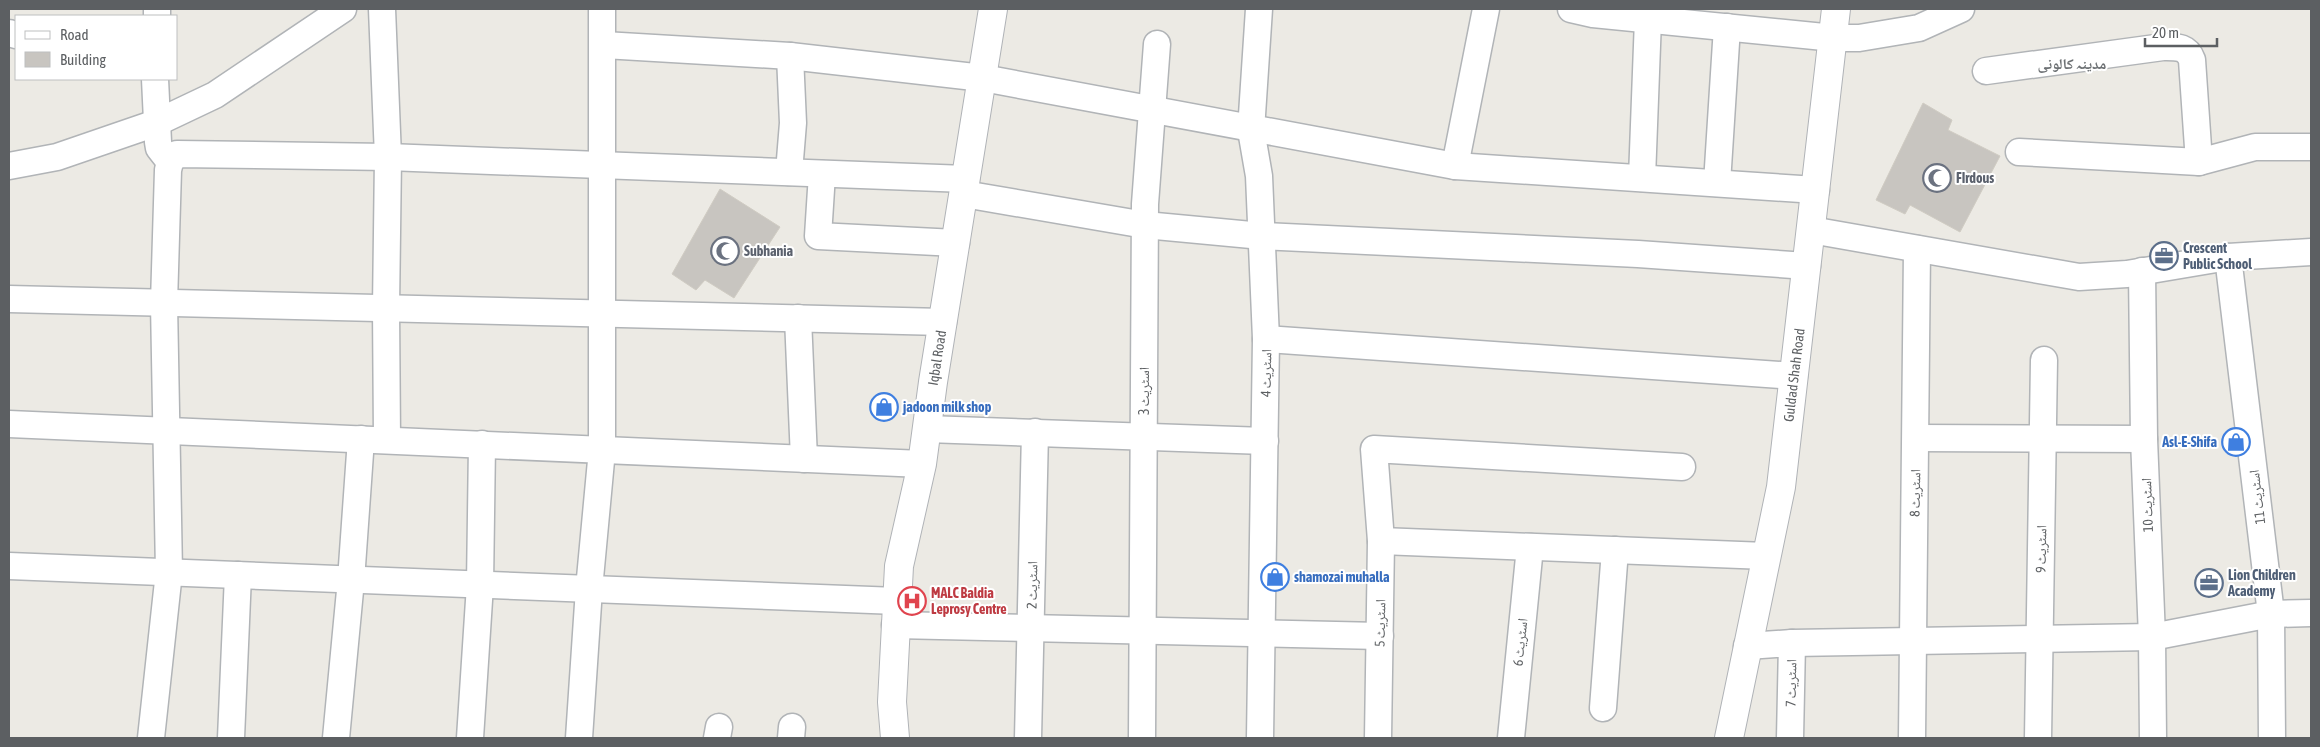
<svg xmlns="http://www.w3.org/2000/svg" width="2320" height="747" font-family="'Asap Condensed','Noto Naskh Arabic',sans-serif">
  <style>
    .building { fill: #c8c5c0; stroke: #d0ccc3 }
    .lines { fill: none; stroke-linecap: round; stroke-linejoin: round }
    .street-casing { stroke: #b1b4b7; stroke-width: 29 }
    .secondary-casing { stroke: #b0b3b7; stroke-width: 30 }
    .street { stroke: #fff; stroke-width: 26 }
    .secondary { stroke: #fff; stroke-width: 28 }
    .labels { text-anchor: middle; stroke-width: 4; stroke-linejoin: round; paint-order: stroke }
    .worship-label { font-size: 14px; font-weight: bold; fill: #5b616d; stroke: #fff; text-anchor: start }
    .service-label { font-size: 14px; font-weight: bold; fill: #4e5e75; stroke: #fff; text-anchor: start }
    .street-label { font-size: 14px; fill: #5c5f62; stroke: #fff }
    .shop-label { font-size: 14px; font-weight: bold; fill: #366cbe; stroke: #fff; text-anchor: start }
    .health-label { font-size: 14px; font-weight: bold; fill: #be3a42; stroke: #fff; text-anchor: start }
    .neighbourhood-label { font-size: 15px; font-weight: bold; fill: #6d7174; stroke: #fff }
  </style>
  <rect width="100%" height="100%" fill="#eceae4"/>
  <g class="building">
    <path d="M1923,103L1952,120L1948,130L2000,156L1960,232L1910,205L1905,214L1876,200Z"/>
    <path d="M720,189L780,227L734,298L705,280L696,290L672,274Z"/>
  </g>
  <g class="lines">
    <defs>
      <g id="street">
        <path d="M382,9L388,157L386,308L387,440"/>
        <path d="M1259,9L1251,130L1259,176L1266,339L1260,738"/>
        <path d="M1571,9L1593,14L1834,38H1859L1919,28L1961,9"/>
        <path d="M157,16V9"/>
        <path d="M9,33L16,35"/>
        <path d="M604,45L790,56L983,78L1455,166L1816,190"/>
        <path d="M1986,71L2163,47C2177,47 2187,46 2192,60L2199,162"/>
        <path d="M155,79L158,142L159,148L170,162"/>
        <path d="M2019,152L2199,162L2255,147H2311"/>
        <path d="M9,166L57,157L156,123L215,95L343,9"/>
        <path d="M1455,166L1486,9"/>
        <path d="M789,172L793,123L790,56"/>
        <path d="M822,174L818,236L956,243"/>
        <path d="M1642,178L1648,19"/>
        <path d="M1717,183L1727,27"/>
        <path d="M964,194L1145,225L1262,236L1638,254L1807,266"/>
        <path d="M1811,230L2079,277L2127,274L2228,257L2311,252"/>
        <path d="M2228,257L2271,614L2272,738"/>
        <path d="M2142,271L2144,439L2152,637L2153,738"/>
        <path d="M9,299L943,322"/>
        <path d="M798,318L804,459"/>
        <path d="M1266,339L1794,376"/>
        <path d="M9,424L922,464"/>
        <path d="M927,429L1265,441"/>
        <path d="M1916,438L2144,439"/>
        <path d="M1381,541L1766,556"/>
        <path d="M9,566L897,601"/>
        <path d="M895,625L1380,636"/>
        <path d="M1792,643L2152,637L2271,614L2311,613"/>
        <path d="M1747,646L1792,643L1790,738"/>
        <path d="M1603,708L1615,550"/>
        <path d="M151,738L169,572L164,303L168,170L170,162L177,154L388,157L966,179"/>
        <path d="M231,738L238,575"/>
        <path d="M336,738L351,580L361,439"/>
        <path d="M470,738L480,585L482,444"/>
        <path d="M579,738L589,589L602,450V9"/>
        <path d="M717,738L719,727"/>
        <path d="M791,738L792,727"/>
        <path d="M1028,738L1035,432"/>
        <path d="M1142,738L1145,204L1157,44"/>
        <path d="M1378,738L1381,541L1374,449L1682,467"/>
        <path d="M1511,738L1530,547"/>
        <path d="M1912,738L1917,249"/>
        <path d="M2038,738L2044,360"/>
      </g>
      <g id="secondary">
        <path d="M895,738L892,702L899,566L922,464L933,382L993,9"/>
        <path d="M1729,738L1781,487L1836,9"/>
      </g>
    </defs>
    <use href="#street" class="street-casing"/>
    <use href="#secondary" class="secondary-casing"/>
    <use href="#street" class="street"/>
    <use href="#secondary" class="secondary"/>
  </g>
  <defs>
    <symbol id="mosque-ring" viewBox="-11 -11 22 22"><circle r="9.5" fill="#fff" stroke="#6b7280" stroke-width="1.5"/><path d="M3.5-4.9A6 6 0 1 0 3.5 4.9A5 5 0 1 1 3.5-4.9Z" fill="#6b7280"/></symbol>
    <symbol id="office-ring" viewBox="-11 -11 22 22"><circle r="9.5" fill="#fff" stroke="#5c6f8a" stroke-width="1.5"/><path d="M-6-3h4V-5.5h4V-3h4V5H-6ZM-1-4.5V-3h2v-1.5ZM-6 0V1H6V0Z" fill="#5c6f8a"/></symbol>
    <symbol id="shop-ring" viewBox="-11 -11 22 22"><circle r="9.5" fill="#fff" stroke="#3f7fe0" stroke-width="1.5"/><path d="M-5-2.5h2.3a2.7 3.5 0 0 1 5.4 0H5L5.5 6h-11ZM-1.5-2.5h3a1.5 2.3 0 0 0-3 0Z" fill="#3f7fe0"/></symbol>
    <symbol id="hospital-ring" viewBox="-11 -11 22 22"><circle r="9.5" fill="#fff" stroke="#e0444e" stroke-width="1.5"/><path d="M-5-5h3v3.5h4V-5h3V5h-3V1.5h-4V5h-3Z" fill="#e0444e"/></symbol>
  </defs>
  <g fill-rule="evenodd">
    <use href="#mosque-ring" x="1921" y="162" width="32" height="32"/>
    <use href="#mosque-ring" x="709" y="235" width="32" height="32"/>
    <use href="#office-ring" x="2148" y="240" width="32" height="32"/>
    <use href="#shop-ring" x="868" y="391" width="32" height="32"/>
    <use href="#shop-ring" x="2220" y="426" width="32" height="32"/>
    <use href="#shop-ring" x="1259" y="561" width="32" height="32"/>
    <use href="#office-ring" x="2193" y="567" width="32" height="32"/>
    <use href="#hospital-ring" x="896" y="585" width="32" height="32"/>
  </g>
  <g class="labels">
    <g class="worship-label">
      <text x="1956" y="183">FIrdous</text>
      <text x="744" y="256">Subhania</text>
    </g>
    <g class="service-label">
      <text x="2183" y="253">Crescent<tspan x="2183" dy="16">Public School</tspan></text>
      <text x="2228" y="580">Lion Children<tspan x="2228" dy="16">Academy</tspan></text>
    </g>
    <g class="street-label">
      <text transform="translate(937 358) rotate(-81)" y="5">Iqbal Road</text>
      <text transform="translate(1266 373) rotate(-89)" y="5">اسٹریٹ 4</text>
      <text transform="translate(1794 375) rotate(-83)" y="5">Guldad Shah Road</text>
      <text transform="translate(1144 391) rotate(-90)" y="5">اسٹریٹ 3</text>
      <text transform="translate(1915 493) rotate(-89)" y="5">اسٹریٹ 8</text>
      <text transform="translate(2257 497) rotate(-97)" y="5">اسٹریٹ 11</text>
      <text transform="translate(2147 505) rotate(-92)" y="5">اسٹریٹ 10</text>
      <text transform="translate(2041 549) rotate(-89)" y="5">اسٹریٹ 9</text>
      <text transform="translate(1032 585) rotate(-89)" y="5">اسٹریٹ 2</text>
      <text transform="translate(1380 623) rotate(-89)" y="5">اسٹریٹ 5</text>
      <text transform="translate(1520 642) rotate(-84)" y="5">اسٹریٹ 6</text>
      <text transform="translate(1791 683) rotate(-89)" y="5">اسٹریٹ 7</text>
    </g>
    <g class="shop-label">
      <text x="903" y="412">jadoon milk shop</text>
      <text x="2217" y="447" text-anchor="end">Asl-E-Shifa</text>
      <text x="1294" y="582">shamozai muhalla</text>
    </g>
    <g class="health-label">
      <text x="931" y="598">MALC Baldia<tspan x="931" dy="16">Leprosy Centre</tspan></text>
    </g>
    <g class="neighbourhood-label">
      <text x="2072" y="69">مدینہ کالونی</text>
    </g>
  </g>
  <rect width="2320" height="747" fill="none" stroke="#5c5f62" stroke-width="20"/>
  <rect x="15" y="15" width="162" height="65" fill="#ffffff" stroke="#bebfc0"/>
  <rect x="25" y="31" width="25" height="8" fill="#ffffff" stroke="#bebfc0"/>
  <text x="60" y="40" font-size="15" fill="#5c5f62">Road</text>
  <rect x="25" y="52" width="25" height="15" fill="#c8c5c0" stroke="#bebfc0"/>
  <text x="60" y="65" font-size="15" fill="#5c5f62">Building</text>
  <path d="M2145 38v8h72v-8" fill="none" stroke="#5c5f62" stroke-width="2.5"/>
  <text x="2152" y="38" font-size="15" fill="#5c5f62" stroke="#ffffff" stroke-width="4" paint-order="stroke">20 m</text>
</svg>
